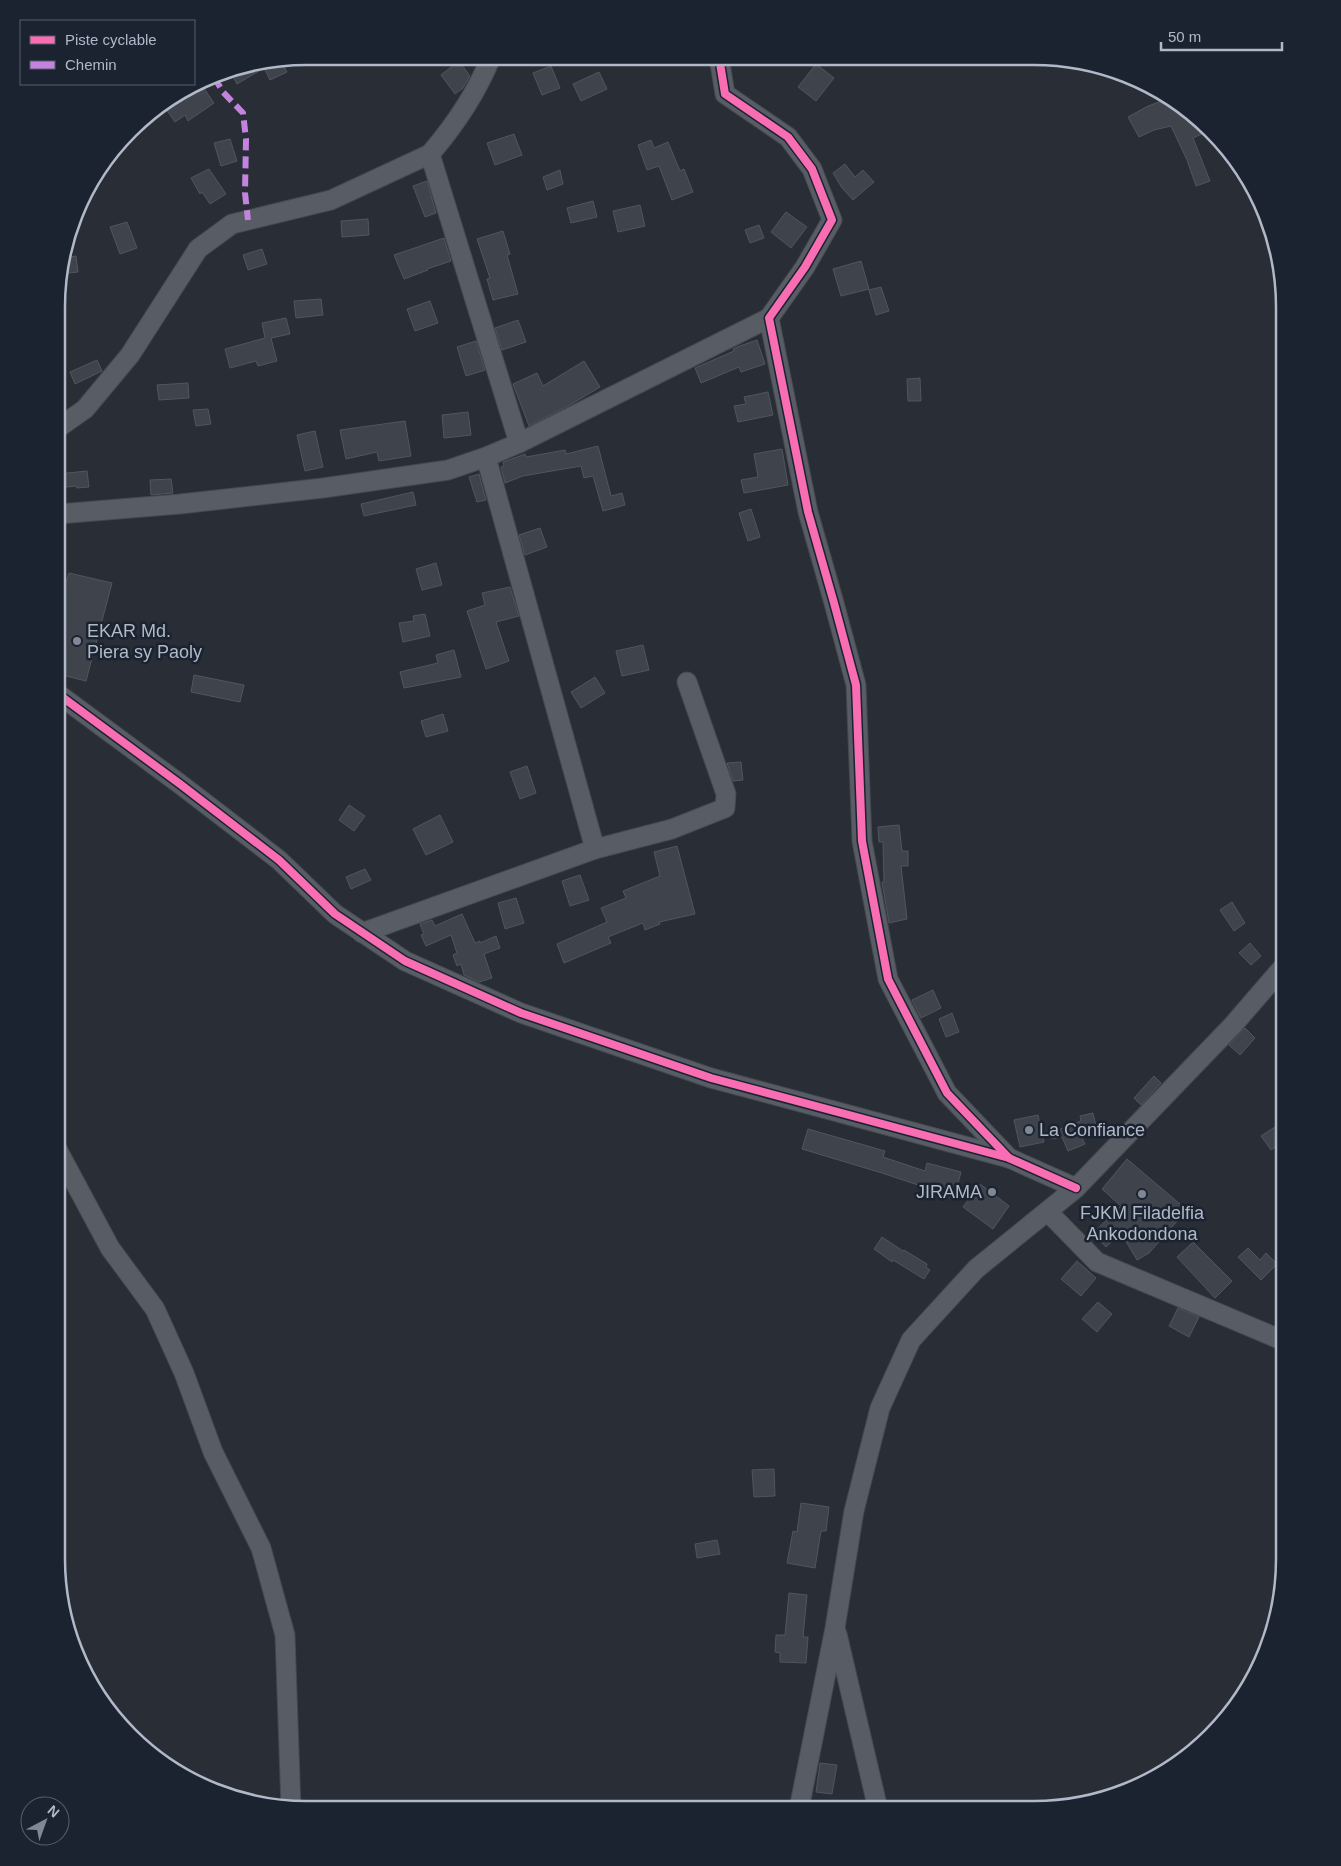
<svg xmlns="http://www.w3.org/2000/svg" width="1341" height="1866" font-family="Helvetica,sans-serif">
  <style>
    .building { fill: #3f444c; stroke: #50555e }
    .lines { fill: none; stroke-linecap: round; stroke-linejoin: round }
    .minor-casing { stroke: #44484f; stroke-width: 21 }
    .minor { stroke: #585c64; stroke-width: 19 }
    .quiet { stroke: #c483df; stroke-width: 6; stroke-dasharray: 12 6; stroke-linecap: butt }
    .cycleway-casing { stroke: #1b2331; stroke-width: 11 }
    .cycleway { stroke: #f96db3; stroke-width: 8 }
    .poi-dot { fill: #818895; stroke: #1b2331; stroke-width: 2 }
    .labels { text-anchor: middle; stroke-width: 5; stroke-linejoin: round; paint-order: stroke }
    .poi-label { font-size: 18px; fill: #b1b9c8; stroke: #1b2331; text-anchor: start }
    .rim { fill: none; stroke: #b1b9c8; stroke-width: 2.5 }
  </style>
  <rect width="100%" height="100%" fill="#282d36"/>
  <g class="building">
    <path d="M281,61L287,72L270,80L264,68L237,84L229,69Z"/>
    <path d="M459,61L470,76L463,88L455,94L441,75Z"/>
    <path d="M816,64L834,78L816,101L798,87Z"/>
    <path d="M551,66L560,88L542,95L533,73Z"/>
    <path d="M599,72L607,89L581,101L573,84Z"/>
    <path d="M201,84L214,103L188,121L185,115L175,122L164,106Z"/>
    <path d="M1170,98L1172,100L1175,107L1181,105L1186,108L1209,131L1193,138L1210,181L1196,186L1187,160L1171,126L1154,130L1139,137L1128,117L1148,106Z"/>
    <path d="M514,134L522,155L495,165L487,143Z"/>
    <path d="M230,139L237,161L221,166L214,143Z"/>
    <path d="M651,140L654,148L668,142L680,171L684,169L693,192L672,200L659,166L647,170L638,145Z"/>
    <path d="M845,164L855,177L863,170L874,182L853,200L842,188L833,173Z"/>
    <path d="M209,169L226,194L210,204L202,192L200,194L191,178Z"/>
    <path d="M560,170L563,184L547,190L543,177Z"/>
    <path d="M427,181L436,213L425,217L413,186Z"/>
    <path d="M593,201L597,217L571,223L567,208Z"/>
    <path d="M640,205L645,226L618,232L613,211Z"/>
    <path d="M786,212L807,227L791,248L771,232Z"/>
    <path d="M368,219L369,235L342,237L341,221Z"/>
    <path d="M127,222L137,248L120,254L110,227Z"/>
    <path d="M759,225L764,238L750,243L745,230Z"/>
    <path d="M503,231L510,254L507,255L518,294L493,300L487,279L490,278L477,239Z"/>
    <path d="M444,238L451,261L427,269L428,270L404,279L394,255Z"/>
    <path d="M262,249L267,264L248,270L243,255Z"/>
    <path d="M76,256L78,272L58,274L64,258Z"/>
    <path d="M861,261L869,289L841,296L833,269Z"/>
    <path d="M881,287L889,311L876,315L869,290Z"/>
    <path d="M321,299L323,315L296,318L294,301Z"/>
    <path d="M430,301L438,323L415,331L407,309Z"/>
    <path d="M286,318L290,334L271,338L277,361L258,366L256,361L230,368L225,349L265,338L262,323Z"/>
    <path d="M518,320L526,342L502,350L495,328Z"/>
    <path d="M757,340L765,364L741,372L739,367L701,383L695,368L734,351L733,349L737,347Z"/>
    <path d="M476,341L485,370L466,376L457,347Z"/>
    <path d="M97,360L102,371L75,384L70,372Z"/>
    <path d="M584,361L600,387L570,405L529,426L513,384L537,373L543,386Z"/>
    <path d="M920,378L921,401H908L907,379Z"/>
    <path d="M188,383L189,398L159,400L157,385Z"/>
    <path d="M768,392L773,415L738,422L734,406L746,404L744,397Z"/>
    <path d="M208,409L211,424L196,426L193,410Z"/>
    <path d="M468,412L471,435L444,438L442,415Z"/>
    <path d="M405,421L411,456L379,461L377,452L346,459L340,430Z"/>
    <path d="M315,431L323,467L305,471L297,435Z"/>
    <path d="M598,446L611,496L622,493L625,505L603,511L593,476L584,478L581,466L523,476L505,483L501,467L504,466L503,462L506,461L525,454L526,457L565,450L566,454Z"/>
    <path d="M782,449L788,485L744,493L741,480L758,477L754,454Z"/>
    <path d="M87,471L89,487L77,488L76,486L58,488V474Z"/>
    <path d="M479,474L486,500L477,502L469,477Z"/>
    <path d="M171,479L173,493L151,495L150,480Z"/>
    <path d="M413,492L416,505L364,516L361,504Z"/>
    <path d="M751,509L760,537L748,541L739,513Z"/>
    <path d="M540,528L547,547L525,555L519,535Z"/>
    <path d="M436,563L442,585L422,590L416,569Z"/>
    <path d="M69,573L112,583L86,681L58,674V608Z"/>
    <path d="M510,587L519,616L496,622L509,661L486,669L467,611L485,605L482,593Z"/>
    <path d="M425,614L430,636L403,642L399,623L414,621L413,616Z"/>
    <path d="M643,645L649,670L622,676L616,651Z"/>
    <path d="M454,650L461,677L404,688L400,672L438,663L436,655Z"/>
    <path d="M194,675L244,685L240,702L191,692Z"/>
    <path d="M595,677L605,693L581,708L571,692Z"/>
    <path d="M443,714L448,731L426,737L421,721Z"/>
    <path d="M741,762L743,780L733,781L727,763Z"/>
    <path d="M527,766L536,793L520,799L510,772Z"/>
    <path d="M349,805L365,816L354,831L339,820Z"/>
    <path d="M440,815L453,842L426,855L413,829Z"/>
    <path d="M899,825L902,851H908V866H901L907,919L889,923L882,882H884L883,842H879L878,827Z"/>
    <path d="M677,846L695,914L659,922L660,924L645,930L643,923L608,937L611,943L564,963L557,944L607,922L601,908L626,898L623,891L660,876L654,852Z"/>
    <path d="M365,869L371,880L351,889L346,877Z"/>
    <path d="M580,875L589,900L570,906L562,881Z"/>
    <path d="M516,898L524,923L505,929L498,903Z"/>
    <path d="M1232,902L1245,923L1234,931L1220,910Z"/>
    <path d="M462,914L475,943L480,941V943L496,936L500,948L484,954L492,978L479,982L464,975L461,964L457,966L453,955L457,953L451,935L426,946L421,935L424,934L420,924L432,920L435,926Z"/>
    <path d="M1250,943L1261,956L1251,965L1239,953Z"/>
    <path d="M933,990L941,1008L921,1018L912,1000Z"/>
    <path d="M952,1013L959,1032L946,1037L939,1019Z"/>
    <path d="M1245,1028L1255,1038L1240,1055L1229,1045Z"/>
    <path d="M1154,1076L1161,1083L1141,1105L1134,1098Z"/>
    <path d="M1093,1113L1097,1131L1080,1134L1085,1144L1068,1151L1062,1137L1052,1139L1050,1133L1081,1121L1080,1116Z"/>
    <path d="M1038,1115L1044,1142L1020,1147L1014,1120Z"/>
    <path d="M1284,1121V1142L1271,1150L1261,1136Z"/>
    <path d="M808,1129L885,1151L883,1157L925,1171L927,1163L961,1172L954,1198L920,1189L921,1186L882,1173L802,1149Z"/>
    <path d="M1127,1159L1187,1210L1149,1253L1137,1260L1121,1233L1106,1247L1093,1233L1121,1206L1102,1189Z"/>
    <path d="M980,1184L1009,1206L993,1229L963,1207Z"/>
    <path d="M882,1237L903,1251L904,1250L927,1264L926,1267L930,1270L924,1279L893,1260L892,1262L874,1249Z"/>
    <path d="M1193,1242L1232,1281L1215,1298L1177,1257Z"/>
    <path d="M1248,1248L1260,1260L1266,1253L1277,1264L1261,1280L1238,1257Z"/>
    <path d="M1077,1261L1096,1278L1081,1296L1061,1279Z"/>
    <path d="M1098,1302L1112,1314L1097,1332L1082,1319Z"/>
    <path d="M1178,1308L1199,1317L1189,1337L1169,1326Z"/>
    <path d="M774,1469L775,1496L754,1497L752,1470Z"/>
    <path d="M801,1503L829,1507L826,1531H821L815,1568L787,1563L793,1531L797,1532Z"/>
    <path d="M717,1540L720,1554L697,1558L695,1544Z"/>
    <path d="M789,1593L807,1595L803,1637H808L806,1663L780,1662V1653L775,1652L776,1635H785Z"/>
    <path d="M820,1763L837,1765L832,1794L816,1792Z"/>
  </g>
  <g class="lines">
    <defs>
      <g id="minor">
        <path d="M491,57C477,92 455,125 430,154L519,443L769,318"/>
        <path d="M719,57L725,94L788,137L812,169L832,220L805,267L769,318L808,512L834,603L856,685L862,841L888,979L947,1093L1009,1158"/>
        <path d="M58,428L85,409L130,355L198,249L232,224L331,200L430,154"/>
        <path d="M486,457L595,849"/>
        <path d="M58,514L180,504L323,488L448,470L486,457L519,443"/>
        <path d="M58,694L180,784L279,860L335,914L405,961L521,1013L711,1078L1009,1158L1076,1188"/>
        <path d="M362,933L595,849L672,829L725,808L726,794L687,682"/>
        <path d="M57,1149L110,1248L155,1309L184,1373L213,1452L261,1548L285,1635L291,1808"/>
        <path d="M1048,1212L1097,1262L1284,1341"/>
        <path d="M837,1634L878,1809"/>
        <path d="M799,1809L835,1628L854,1511L880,1408L911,1340L976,1269L1076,1188L1233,1025L1284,966"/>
      </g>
    </defs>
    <use href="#minor" class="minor-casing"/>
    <use href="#minor" class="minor"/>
    <path class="quiet" d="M214,77L223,92L243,113L246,139L245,193L248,220"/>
    <defs>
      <g id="cycleway">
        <path d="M719,57L725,94L788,137L812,169L832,220L805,267L769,318L808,512L834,603L856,685L862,841L888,979L947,1093L1009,1158"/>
        <path d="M58,694L180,784L279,860L335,914L405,961L521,1013L711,1078L1009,1158L1076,1188"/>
      </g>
    </defs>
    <use href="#cycleway" class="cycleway-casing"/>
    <use href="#cycleway" class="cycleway"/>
  </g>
  <g class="poi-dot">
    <circle cx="77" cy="641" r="5"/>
    <circle cx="1029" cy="1130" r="5"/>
    <circle cx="992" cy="1192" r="5"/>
    <circle cx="1142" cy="1194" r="5"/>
  </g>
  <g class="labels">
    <g class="poi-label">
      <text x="87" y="637">EKAR Md.<tspan x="87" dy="21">Piera sy Paoly</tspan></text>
      <text x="1039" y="1136">La Confiance</text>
      <text x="982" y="1198" text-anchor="end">JIRAMA</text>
      <text x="1142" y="1219" text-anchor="middle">FJKM Filadelfia<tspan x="1142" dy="21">Ankodondona</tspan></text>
    </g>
  </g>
  <path d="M0 0H1341V1866H0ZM307 65H1034A242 242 0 0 1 1276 307V1559A242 242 0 0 1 1034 1801H307A242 242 0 0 1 65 1559V307A242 242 0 0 1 307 65Z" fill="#1b2331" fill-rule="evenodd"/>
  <path class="rim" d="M307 65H1034A242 242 0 0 1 1276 307V1559A242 242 0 0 1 1034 1801H307A242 242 0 0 1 65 1559V307A242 242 0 0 1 307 65Z"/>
  <rect x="20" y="20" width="175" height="65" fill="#1b2331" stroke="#575f6d"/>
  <rect x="30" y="36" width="25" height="8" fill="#f96db3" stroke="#575f6d"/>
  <text x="65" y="45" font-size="15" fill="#b1b9c8">Piste cyclable</text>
  <rect x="30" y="61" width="25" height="8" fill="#c483df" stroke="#575f6d"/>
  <text x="65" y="70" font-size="15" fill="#b1b9c8">Chemin</text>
  <g transform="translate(45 1821) rotate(41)"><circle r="24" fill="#1b2331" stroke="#575f6d"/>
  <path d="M0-4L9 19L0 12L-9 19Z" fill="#818895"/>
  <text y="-8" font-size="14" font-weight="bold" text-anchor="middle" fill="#b1b9c8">N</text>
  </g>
  <path d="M1161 42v8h121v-8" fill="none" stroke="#b1b9c8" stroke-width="2.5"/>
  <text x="1168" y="42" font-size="15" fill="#b1b9c8" stroke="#1b2331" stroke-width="4" paint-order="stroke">50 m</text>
</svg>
